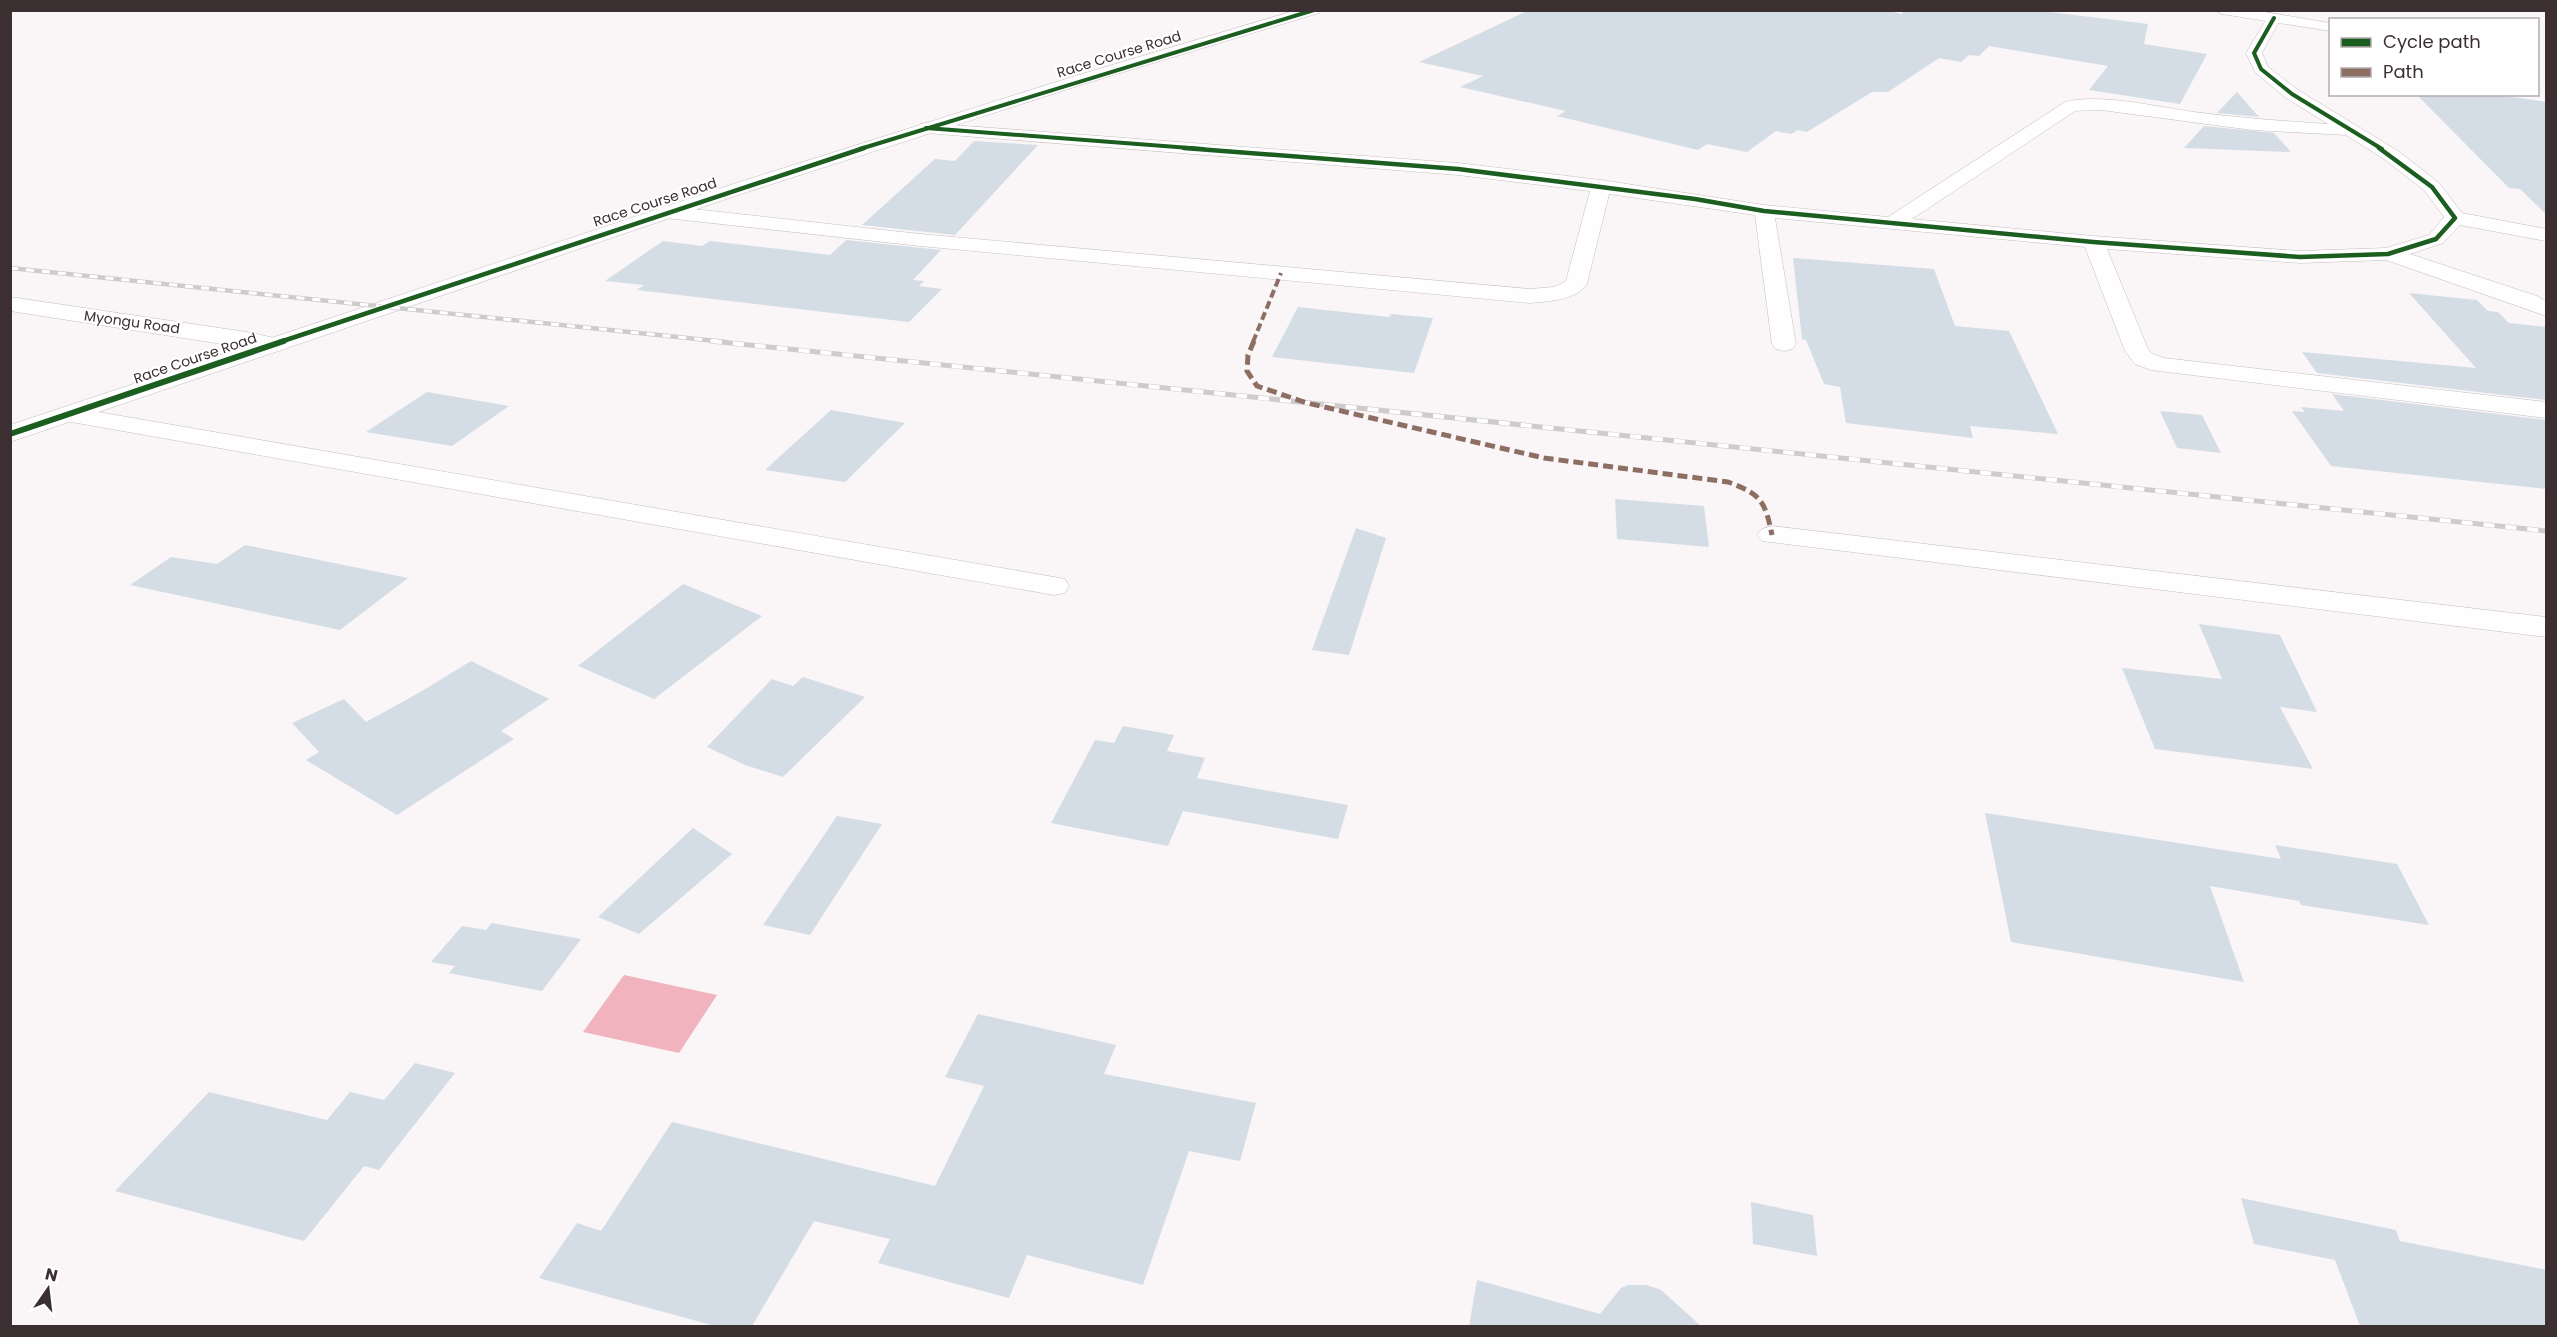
<svg xmlns="http://www.w3.org/2000/svg" width="2557" height="1337" font-family="Poppins,sans-serif">
  <style>
    .water { fill: #f1b3bd }
    .building { fill: #d4dde6 }
    .lines { fill: none; stroke-linecap: round; stroke-linejoin: round }
    .street-casing { stroke: #c4bcbd; stroke-width: 1 }
    .secondary-casing { stroke: #c4bcbd; stroke-width: 1 }
    .primary-casing { stroke: #c4bcbd; stroke-width: 1 }
    .street { fill: #fefefe; fill-rule: evenodd }
    .secondary { fill: #fefefe; fill-rule: evenodd }
    .primary { fill: #fefefe; fill-rule: evenodd }
    .rail-far1-casing { stroke: #cdcbcc; stroke-width: 4.5 }
    .rail-casing { stroke: #cdcbcc; stroke-width: 5 }
    .rail-far1 { stroke: #fff; stroke-width: 3; stroke-dasharray: 8; stroke-linecap: butt }
    .rail { stroke: #fff; stroke-width: 4; stroke-dasharray: 11; stroke-linecap: butt }
    .quiet-far1 { stroke: #8d6e63; stroke-width: 4; stroke-dasharray: 8 4; stroke-linecap: butt }
    .quiet { stroke: #8d6e63; stroke-width: 5; stroke-dasharray: 10 5; stroke-linecap: butt }
    .cycleway-far2-casing { stroke: #fff; stroke-width: 5 }
    .cycleway-far1-casing { stroke: #fff; stroke-width: 7 }
    .cycleway-casing { stroke: #fff; stroke-width: 9 }
    .cycleway-far2 { stroke: #1b5e20; stroke-width: 4 }
    .cycleway-far1 { stroke: #1b5e20; stroke-width: 4.5 }
    .cycleway { stroke: #1b5e20; stroke-width: 6 }
    .labels { text-anchor: middle; stroke-width: 4.5; stroke-linejoin: round; paint-order: stroke }
    .far-street-label { font-size: 14px; fill: #3c2f31; stroke: #fff }
  </style>
  <rect width="100%" height="100%" fill="#faf5f6"/>
  <path class="water" d="M624,975L717,995L679,1053L583,1032Z"/>
  <g class="building">
    <path d="M1529,10H1884L1902,14L1903,10H2033L2148,24L2144,44L2207,54L2180,104L2089,90L2108,66L1989,46L1979,56L1969,55L1961,62L1939,58L1888,92H1872L1807,132L1798,130L1791,134L1776,131L1747,152L1707,144L1698,150L1557,116L1566,111L1460,87L1483,76L1419,62Z"/>
    <path d="M2237,92L2259,117L2217,113Z"/>
    <path d="M2416,94H2492L2547,102V215L2520,189L2509,188Z"/>
    <path d="M2204,126L2274,133L2291,152L2184,148Z"/>
    <path d="M974,141L1038,145L955,235L862,225L935,159L955,161Z"/>
    <path d="M846,240L941,250L913,280L924,281L919,286L942,289L909,322L637,290L644,285L605,281L663,241L702,246L710,241L830,255Z"/>
    <path d="M1793,258L1934,269L1955,326L2009,331L2058,434L1970,426L1973,438L1846,423L1840,387L1824,384L1806,340L1802,339Z"/>
    <path d="M2409,293L2477,300L2488,311L2498,312L2509,323L2547,327V400L2317,373L2302,352L2476,368Z"/>
    <path d="M1298,307L1389,317L1391,314L1433,318L1414,373L1272,357Z"/>
    <path d="M427,392L509,406L452,446L366,432Z"/>
    <path d="M2332,394L2547,420V489L2331,466L2292,411L2305,412L2301,407L2344,411Z"/>
    <path d="M831,410L905,423L845,482L765,470Z"/>
    <path d="M2160,411L2202,415L2221,453L2177,448Z"/>
    <path d="M1615,499L1704,506L1709,547L1617,539Z"/>
    <path d="M1356,528L1386,538L1349,655L1312,650Z"/>
    <path d="M245,545L408,578L340,630L130,585L171,557L217,564Z"/>
    <path d="M683,584L762,616L654,699L578,666Z"/>
    <path d="M2199,624L2280,635L2317,712L2280,707L2313,769L2155,749L2122,668L2222,679Z"/>
    <path d="M471,661L549,699L501,731L514,739L397,815L306,760L319,752L292,723L344,699L366,722L422,691Z"/>
    <path d="M803,677L865,697L783,777L745,765L707,747L772,679L793,686Z"/>
    <path d="M1123,726L1174,735L1167,751L1205,758L1197,778L1348,805L1338,839L1183,811L1168,846L1051,823L1095,740L1114,743Z"/>
    <path d="M1985,813L2281,859L2275,845L2397,864L2429,925L2301,905L2299,901L2210,886L2244,982L2011,942Z"/>
    <path d="M837,816L882,824L810,935L763,925Z"/>
    <path d="M693,828L732,854L639,934L598,917Z"/>
    <path d="M492,923L581,939L542,991L449,973L455,966L431,962L462,926L486,930Z"/>
    <path d="M978,1014L1116,1045L1104,1074L1256,1103L1240,1161L1189,1151L1143,1285L1027,1255L1009,1298L878,1263L890,1239L814,1221L752,1326H715L539,1278L577,1223L601,1231L672,1122L935,1186L984,1086L945,1077Z"/>
    <path d="M415,1063L455,1073L379,1170L364,1166L304,1241L115,1191L209,1092L327,1120L350,1092L384,1100Z"/>
    <path d="M2241,1198L2396,1230L2400,1241L2547,1270V1326H2360L2335,1260L2254,1244Z"/>
    <path d="M1751,1202L1813,1215L1817,1256L1753,1244Z"/>
    <path d="M1477,1280L1600,1314L1621,1288L1628,1285H1647L1661,1290L1701,1326H1469Z"/>
  </g>
  <g class="lines">
    <defs>
      <g id="street">
        <path d="M2274,14L2281,18L2262,53L2268,67L2298,90L2398,151L2439,183L2462,213L2546,229V241L2460,225L2443,243L2410,254L2537,296L2546,301V316L2386,260L2300,263L2107,249L2148,349L2153,354L2164,358L2546,402V418L2151,370L2135,364L2125,351L2085,247L1775,218L1796,344L1792,349L1784,351L1776,349L1772,344L1755,215L1609,194L1587,284C1575,301 1549,301 1530,303L920,246L666,218L659,216L656,212L659,208L666,206L920,234L1530,289L1554,287L1566,281L1590,191L1458,175L926,133L920,132L917,128L920,124L926,123L1458,163L1601,180L1764,205L1888,217L2065,102C2102,93 2156,107 2194,112C2239,118 2283,121 2328,124L2286,98L2255,72L2246,53L2269,15ZM2101,110L2252,130L2346,135L2384,159L2425,191L2444,217L2429,235L2386,248L2300,251L2093,236L1912,219L2075,111Z"/>
        <path d="M10,297L253,333L282,340L286,345L282,350L274,352L10,311Z"/>
        <path d="M69,407L1054,577L1065,579L1069,586L1065,593L1054,595L60,420L56,415L60,410Z"/>
        <path d="M1772,526L2546,617V637L1762,541L1757,535L1762,529Z"/>
      </g>
      <path id="secondary" d="M1297,10H1321L1319,13L1087,83L741,194L10,442V425L727,186L1075,76Z"/>
      <path id="primary" d="M2215,10H2253L2330,23V31L2222,14Z"/>
    </defs>
    <use href="#street" class="street-casing"/>
    <use href="#secondary" class="secondary-casing"/>
    <use href="#primary" class="primary-casing"/>
    <use href="#street" class="street"/>
    <use href="#secondary" class="secondary"/>
    <use href="#primary" class="primary"/>
    <defs>
      <path id="rail-far1" d="M10,268L726,342"/>
      <path id="rail" d="M711,341L2546,531"/>
    </defs>
    <use href="#rail-far1" class="rail-far1-casing"/>
    <use href="#rail" class="rail-casing"/>
    <use href="#rail-far1" class="rail-far1"/>
    <use href="#rail" class="rail"/>
    <path class="quiet-far1" d="M1253,342L1281,273"/>
    <path class="quiet" d="M1254,341L1248,355L1247,371L1257,386L1307,403L1544,458L1728,482C1761,494 1765,501 1772,535"/>
    <defs>
      <g id="cycleway-far2">
        <path d="M2274,18L2254,53L2261,69L2292,94L2382,149"/>
        <path d="M926,128L1203,149"/>
        <path d="M860,149L1314,10"/>
      </g>
      <g id="cycleway-far1">
        <path d="M1184,148L1458,169L1695,199L1764,211L2093,242L2300,257L2388,254L2436,239L2455,218L2432,187L2379,148"/>
        <path d="M280,342L864,148"/>
      </g>
      <path id="cycleway" d="M10,434L284,341"/>
    </defs>
    <use href="#cycleway-far2" class="cycleway-far2-casing"/>
    <use href="#cycleway-far1" class="cycleway-far1-casing"/>
    <use href="#cycleway" class="cycleway-casing"/>
    <use href="#cycleway-far2" class="cycleway-far2"/>
    <use href="#cycleway-far1" class="cycleway-far1"/>
    <use href="#cycleway" class="cycleway"/>
  </g>
  <g class="labels">
    <g class="far-street-label">
      <text transform="translate(1119 54) rotate(-17)" y="5">Race Course Road</text>
      <text transform="translate(655 202) rotate(-18)" y="5">Race Course Road</text>
      <text transform="translate(132 322) rotate(8)" y="5">Myongu Road</text>
      <text transform="translate(195 358) rotate(-19)" y="5">Race Course Road</text>
    </g>
  </g>
  <rect width="2557" height="1337" fill="none" stroke="#3c2f31" stroke-width="24"/>
  <rect x="2329" y="18" width="210" height="78" fill="#ffffff" stroke="#b1acad" stroke-width="1.5"/>
  <rect x="2341" y="38" width="30" height="9" fill="#1b5e20" stroke="#b1acad" stroke-width="1.5"/>
  <text x="2383" y="48" font-size="18" fill="#3c2f31">Cycle path</text>
  <rect x="2341" y="68" width="30" height="9" fill="#8d6e63" stroke="#b1acad" stroke-width="1.5"/>
  <text x="2383" y="78" font-size="18" fill="#3c2f31">Path</text>
  <g transform="translate(48 1289) rotate(14)" stroke="#ffffff" stroke-width="4.5" paint-order="stroke">
  <path d="M0-4.5L10 22L0 15L-10 22Z" fill="#3c2f31"/>
  <text y="-9" font-size="16" font-weight="bold" text-anchor="middle" fill="#3c2f31">N</text>
  </g>
</svg>
